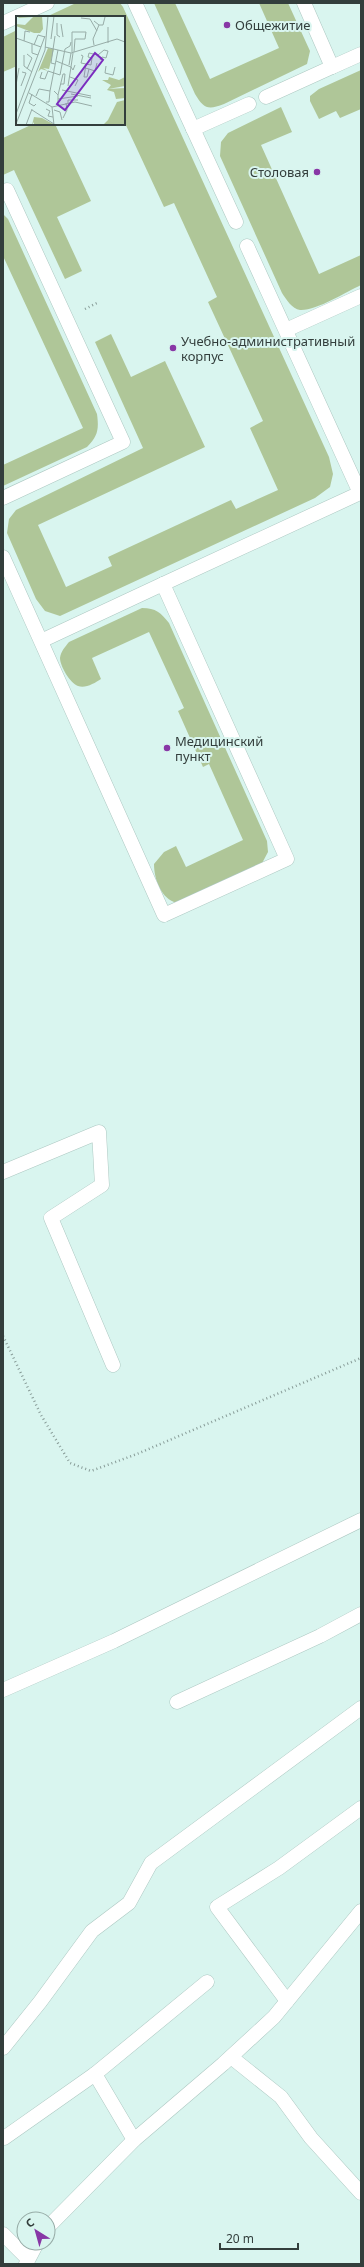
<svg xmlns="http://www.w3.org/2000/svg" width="364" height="2267" font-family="'Noto Sans',sans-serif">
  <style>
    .green { fill: #afc698 }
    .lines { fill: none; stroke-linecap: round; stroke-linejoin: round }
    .lane-casing { stroke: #adc8c2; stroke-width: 15 }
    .path { stroke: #889c98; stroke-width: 2.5; stroke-dasharray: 1 3; stroke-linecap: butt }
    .lane { stroke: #fff; stroke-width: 14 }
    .poi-dot { fill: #8837a6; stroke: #d9f5ef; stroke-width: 1.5 }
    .labels { text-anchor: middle; stroke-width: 4; stroke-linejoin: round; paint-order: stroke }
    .poi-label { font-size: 13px; fill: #333e3c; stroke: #d9f5ef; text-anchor: start }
    .inset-road { fill: none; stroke: #97aca7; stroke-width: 1 }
    .view { fill: #7b2cbf; fill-opacity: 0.15; stroke: #7b2cbf; stroke-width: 2 }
    .inset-edge { fill: none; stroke: #333e3c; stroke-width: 2 }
  </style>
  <rect width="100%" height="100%" fill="#d9f5ef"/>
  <g class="green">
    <path d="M76,3H120L123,7L329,457L333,474L330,487L315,498L60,616L45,611L36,599L7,533L9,519L16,510L143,448L95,342L111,334L131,377L165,361L205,447L38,525L66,587L112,566L108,557L231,500L236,509L278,490L250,428L263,421L208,302L217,297L174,203L164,207L124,121V17H46Z"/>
    <path d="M154,3H175L210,79L279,48L259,3H288L310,51L307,64L224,104C208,110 204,109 195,94Z"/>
    <path d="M17,30V66L3,72V37Z"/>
    <path d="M361,70V109L340,118L336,111L319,119L310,101V96L319,89Z"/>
    <path d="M281,107L292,132L261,145L319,274L361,255V285C346,292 316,311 300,310C292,309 286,299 282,293L220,156L221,142L228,133Z"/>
    <path d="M33,124H55L91,201L57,217L82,271L65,279L14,170L3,175V138Z"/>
    <path d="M3,214L8,219L97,414C99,429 98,436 87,447L3,486V465L83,428L3,256Z"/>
    <path d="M142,608C156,608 161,613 169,623L267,841L268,852L260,867L177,903C161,899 154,879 154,864L164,852L176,846L186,867L243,840L209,764L203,767L178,711L184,708L149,632L92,658L101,679C95,683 85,689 78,686C70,683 60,666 60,658C61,651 65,647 69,642Z"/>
  </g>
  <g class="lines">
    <defs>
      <g id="lane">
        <path d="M135,3L236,222"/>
        <path d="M3,23L47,3"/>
        <path d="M332,67L361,54"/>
        <path d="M266,97L332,67L304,3"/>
        <path d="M193,129L249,104"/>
        <path d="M3,192L7,190L123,442L3,498"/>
        <path d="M286,330L361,296"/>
        <path d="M3,557L164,915L287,859L163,584L41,641"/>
        <path d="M163,584L360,493L247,246"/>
        <path d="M3,1172L99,1132L102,1185L51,1218L113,1365"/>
        <path d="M3,1690L114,1641L361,1520"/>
        <path d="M177,1702L320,1636L361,1614"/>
        <path d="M287,2001L217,1907L279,1868L361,1808"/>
        <path d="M3,2048L40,2002L92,1931L129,1903L151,1863L361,1708"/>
        <path d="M231,2057L281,2097L311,2138L361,2193"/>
        <path d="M95,2074L207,1982"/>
        <path d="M4,2138L95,2074L134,2140"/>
        <path d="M48,2227L134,2140L223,2064L274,2017L361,1911"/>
        <path d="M3,2234L28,2259"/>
        <path d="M26,2264L37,2243"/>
      </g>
    </defs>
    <use href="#lane" class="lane-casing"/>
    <g class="path">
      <path d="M85,309L97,303"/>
      <path d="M3,1336L41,1415L70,1463L91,1471L137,1454L361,1358"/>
    </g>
    <use href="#lane" class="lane"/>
  </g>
  <g class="poi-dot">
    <circle cx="227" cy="25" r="4"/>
    <circle cx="317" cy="172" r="4"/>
    <circle cx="173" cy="348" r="4"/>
    <circle cx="167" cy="748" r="4"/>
  </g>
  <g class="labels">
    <g class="poi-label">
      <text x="235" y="30">Общежитие</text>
      <text x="309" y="177" text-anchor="end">Столовая</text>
      <text x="181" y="346">Учебно-административный<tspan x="181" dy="15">корпус</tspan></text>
      <text x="175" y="746">Медицинский<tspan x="175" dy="15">пункт</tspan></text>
    </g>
  </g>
  <g transform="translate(16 16)">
    <rect width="109" height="109" fill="#d9f5ef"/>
    <path d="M1,0H26L27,13L24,17H18L0,10V8L9,9L17,1L3,2ZM32,32L38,33L33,53L27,52L32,55L25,53L22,56ZM93,61L103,64L109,61V70L92,73L109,72V82L100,83L98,76L91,74L95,69L86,64H92ZM109,84V109H87L92,104L101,86ZM18,101L26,102L37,108L18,109V106L16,109Z" fill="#afc698"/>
    <path class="inset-road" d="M65,2L74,3L81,15M78,5L83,9L77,23L78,29M41,7V19L44,21M45,8L47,21M83,9H87L89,1M92,11V27M39,20L35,47L39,48M0,22L25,31M35,23L38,0M8,25L9,15L14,16M16,28V37L22,39M18,29L22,19L29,21M29,31L55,37L101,23L109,26M56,36V16H70L69,23H59L58,36M57,37L55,51L57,54L59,49M8,39V50L16,56M65,39L67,40L65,47L75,49L76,42L72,41L73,37L82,39L88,34L92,35L90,42L86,41L84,44M40,45L55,51L52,70M53,49L55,37M90,50L89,57L97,59L99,51M69,52L73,53L71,61H68L70,48M11,53L16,42L11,38M73,53L79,55L81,47M26,56L24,62L29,63L32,55L44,59L49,33L54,30L55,26M54,61L62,64L59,70M0,69L3,52M5,70L10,57L6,56M46,74L75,80M34,75L42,34M38,75L42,79V88M13,77L36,91L38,109M16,78L13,87L18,90L20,88M55,78L75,82M42,79L47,58H49L48,68H45M20,80L23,73L34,75L33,86H30M42,83L62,80M52,87V84H62M36,91L59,86L76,90M30,93L34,95L32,100L37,101M16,94L38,108M38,94L44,96L46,104M0,98L29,20M47,102L51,94L50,87M0,108L29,34L32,0M10,109L16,93"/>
    <path class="view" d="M79,37L87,44L49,94L41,88Z"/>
    <rect width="109" height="109" class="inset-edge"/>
  </g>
  <rect width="364" height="2267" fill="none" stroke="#333e3c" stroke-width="8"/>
  <g transform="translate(36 2231) rotate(323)"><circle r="19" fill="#d9f5ef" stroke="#97aca7"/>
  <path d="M0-3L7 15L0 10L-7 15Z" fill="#8837a6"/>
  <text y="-6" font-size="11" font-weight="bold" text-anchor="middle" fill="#333e3c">С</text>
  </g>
  <path d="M220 2243v6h78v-6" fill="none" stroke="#333e3c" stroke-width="2"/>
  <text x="226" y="2243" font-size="12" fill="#333e3c" stroke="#d9f5ef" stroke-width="3" paint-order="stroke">20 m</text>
</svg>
